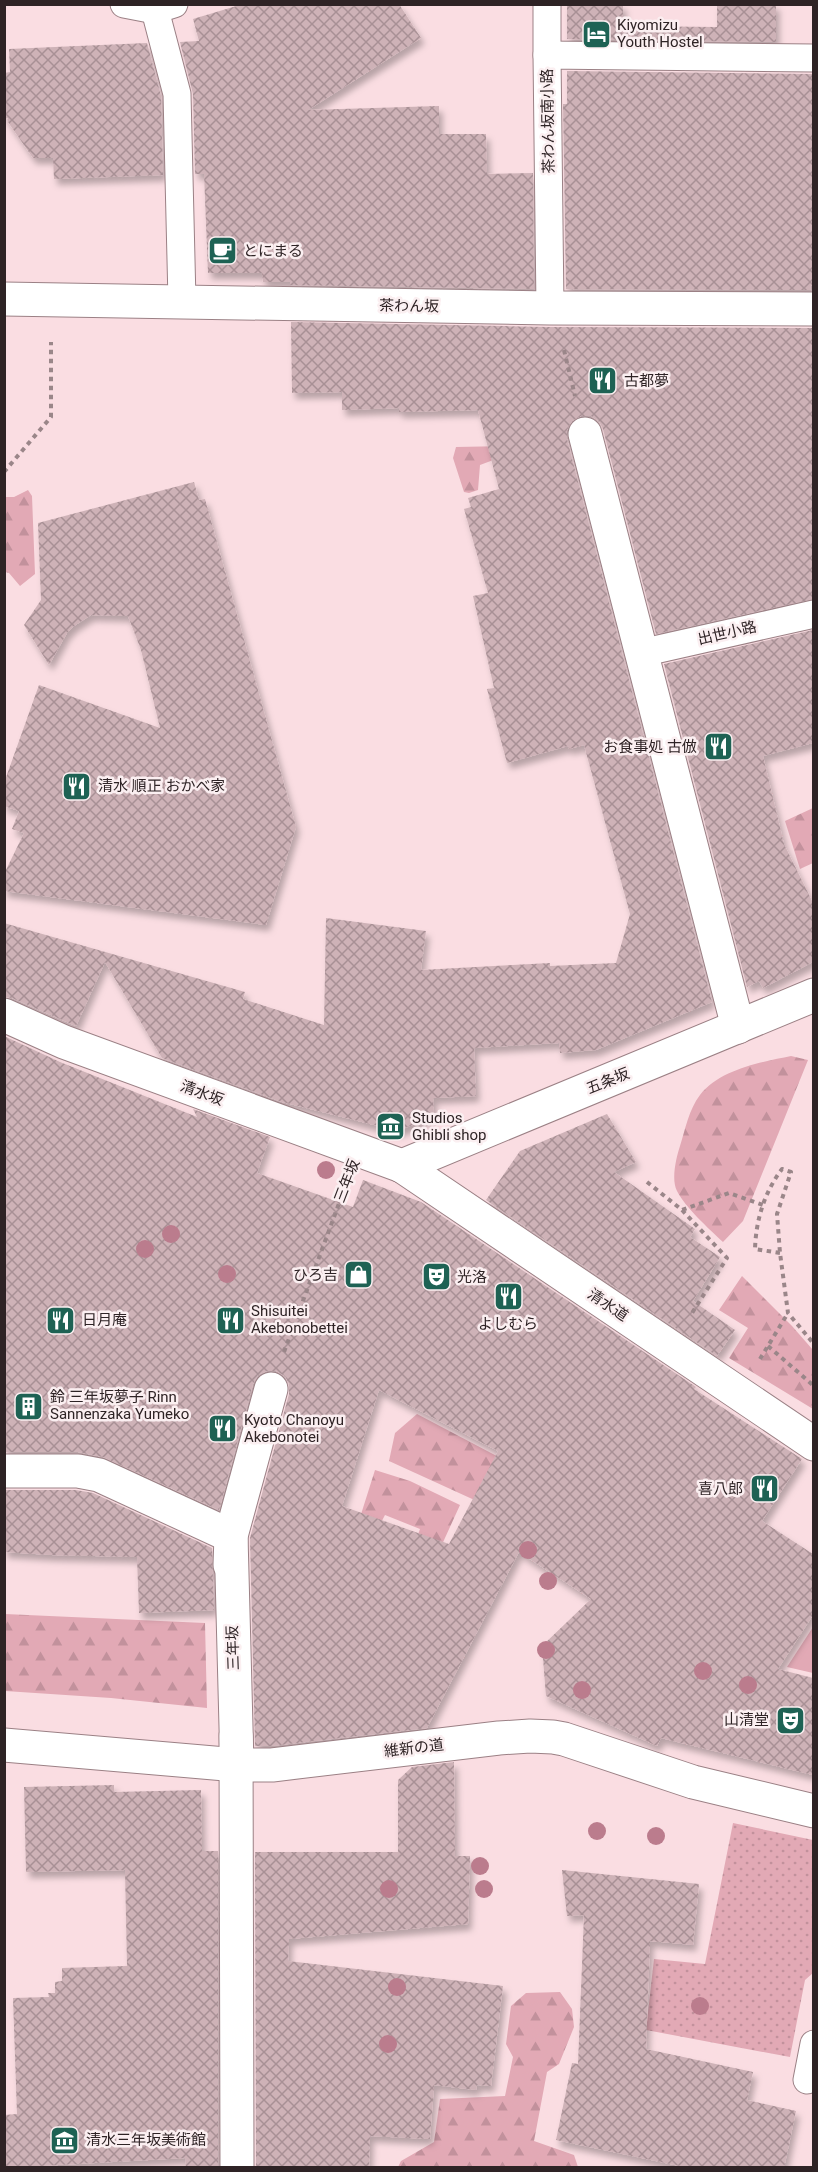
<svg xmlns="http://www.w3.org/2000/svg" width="818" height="2172" font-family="Roboto,'Noto Sans JP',sans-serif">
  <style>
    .green { fill: #e2a9b5 }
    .forest { fill: url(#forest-firs) }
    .park { fill: url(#park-dots) }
    .building { fill: url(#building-cross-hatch); fill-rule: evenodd; filter: url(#shadow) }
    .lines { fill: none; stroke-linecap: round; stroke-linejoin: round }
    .service-casing { stroke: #9b8085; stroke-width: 29 }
    .pedestrian-casing { stroke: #9b8085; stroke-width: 35 }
    .minor-casing { stroke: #9b8085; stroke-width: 35 }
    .path { stroke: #9a8689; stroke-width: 4; stroke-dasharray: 4.5 4.5; stroke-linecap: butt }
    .service { stroke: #fff; stroke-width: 27 }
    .pedestrian { stroke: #fff; stroke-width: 33 }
    .minor { stroke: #fff; stroke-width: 33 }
    .tree { fill: #bb7c8d }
    .labels { text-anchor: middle; stroke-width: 5; stroke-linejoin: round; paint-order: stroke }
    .poi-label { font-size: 15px; fill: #2e2325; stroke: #fbeff1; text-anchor: start }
    .street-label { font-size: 15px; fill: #2e2325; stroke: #fbeff1 }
  </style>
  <defs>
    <pattern id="forest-firs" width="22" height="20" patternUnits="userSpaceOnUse" patternTransform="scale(1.5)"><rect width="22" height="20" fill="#e2a9b5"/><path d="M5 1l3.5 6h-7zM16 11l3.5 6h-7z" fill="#c2919c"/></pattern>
    <pattern id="park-dots" width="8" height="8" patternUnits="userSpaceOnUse" patternTransform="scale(1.5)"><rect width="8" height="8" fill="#e2a9b5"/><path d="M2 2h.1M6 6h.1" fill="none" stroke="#c2919c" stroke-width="1.8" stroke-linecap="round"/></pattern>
    <pattern id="building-cross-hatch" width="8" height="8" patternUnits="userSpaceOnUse" patternTransform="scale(1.5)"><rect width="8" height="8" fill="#ceb2b7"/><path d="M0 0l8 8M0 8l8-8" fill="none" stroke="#a89095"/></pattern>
    <filter id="shadow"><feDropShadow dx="3.5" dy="6" stdDeviation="3" flood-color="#0004"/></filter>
  </defs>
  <rect width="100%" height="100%" fill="#fadde2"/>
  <path class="green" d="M813,1627V1673L787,1667Z"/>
  <g class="forest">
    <path d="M507,446L523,449L480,465L478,490L469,493L464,492L453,458L456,447Z"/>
    <path d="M28,490L32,496L35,574L20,586L9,573L5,572V497H14Z"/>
    <path d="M813,808V863L800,869L785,821Z"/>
    <path d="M791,1056L808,1060L743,1221L723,1242C709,1229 685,1207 677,1191C671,1180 676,1158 680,1146C685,1130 689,1109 700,1095C720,1069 762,1062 791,1056Z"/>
    <path d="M742,1276L792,1326L813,1350V1409L729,1358L748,1328L719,1310Z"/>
    <path d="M417,1414L571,1495L547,1533L389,1461L395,1433Z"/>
    <path d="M375,1470L410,1481L460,1505L429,1573L415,1543L420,1529L385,1515L375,1534L357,1527Z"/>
    <path d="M5,1614L205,1623L207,1708L111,1698L5,1691Z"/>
    <path d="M560,1992L572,2009L574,2027L559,2064L547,2072L534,2141L574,2155L578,2167H398L401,2161L434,2142L440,2099L505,2096L513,2057L506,2044L511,2006L526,1993Z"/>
  </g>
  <path class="park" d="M733,1823L813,1840V1973L805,1980L790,2057L646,2030L654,1959L705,1964Z"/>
  <g class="building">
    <path d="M243,4H399L421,38L308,110L439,106V134H486L487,174L533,173L534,289L290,285V282H263L262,273H208L204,174H195L193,94L180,42L199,41L193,19Z"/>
    <path d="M567,4H623V26L717,27V4H776V42L567,39Z"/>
    <path d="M147,43L161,96L163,175L54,179L53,158H33L8,122V118L4,119V73L10,72L9,49Z"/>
    <path d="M567,71L813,74V286H811V290L566,289L563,104H567Z"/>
    <path d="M291,322L550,327L812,328L813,599L656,634L603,429L599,421L591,416H581L572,421L567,430V439L712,1002L596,1050L560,1053L559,1043L474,1048L476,1096L433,1098L434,1116L398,1131L282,1102L162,1058L105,962L76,1026L12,998L4,997V923L245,992L243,999L324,1025L326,918L426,931L421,970L550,963V966L616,963L630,914L584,745L569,749L568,746L507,763L487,689L494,688L473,596L488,593L464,509L471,507L468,498L499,489L478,410L399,412V408L342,410V392L292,393Z"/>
    <path d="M194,482L199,500L205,499L296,827L266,925L4,891V874L24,833L12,829L19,811L4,806V783L39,685L160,728L141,650L128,616L91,615L74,626L67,633L49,665L24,625L41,600L38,523Z"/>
    <path d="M813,630V743L763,756L784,844L813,903V962L763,988L759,981L747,987L664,664Z"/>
    <path d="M4,1036L60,1062L197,1117L193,1109L270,1137L257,1173L353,1207L363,1180L421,1202L696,1387L694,1389L802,1459L762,1521L813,1554V1615L778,1669L813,1678V1775L661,1738L657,1746L546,1696L542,1646L591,1599L519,1552L427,1728L271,1746H255L250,1538L289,1394V1384L285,1376L276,1371H267L258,1375L253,1384L219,1510L103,1457L78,1452H4ZM379,1390L498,1451L449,1544L342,1506Z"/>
    <path d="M607,1114L636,1162L614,1172L695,1229L690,1237L720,1257L693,1301L735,1330L717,1356L486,1200L520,1151Z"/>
    <path d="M4,1490H76L93,1493L212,1548L214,1610L139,1613L137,1557L51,1555L4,1552Z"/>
    <path d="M454,1762L455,1856H470L468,1924L289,1939L288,1961L503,1986L491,2086L477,2085L476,2090L434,2085L430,2139L370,2136L369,2168H256L255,1852H398V1780L412,1767Z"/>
    <path d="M114,1785V1792L201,1790L202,1851H218V2168H186L185,2158L4,2168V2115L17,2114L13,1998L49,1997L48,1993H55V1982L62,1981V1968L127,1966L125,1870L26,1872L24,1787Z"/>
    <path d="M562,1870L699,1884L693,1945L650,1941L646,2049L753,2072L747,2100L796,2111L784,2168H689L556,2140L572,2063L578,2064L584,1915L567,1916Z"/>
  </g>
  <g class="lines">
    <defs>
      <g id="service">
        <path d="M124,4L155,10L174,4"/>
        <path d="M547,4V55"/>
        <path d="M155,10L177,94L182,301"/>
        <path d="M550,308L547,55L814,58"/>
        <path d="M641,653L814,614"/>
        <path d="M807,2080L814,2044"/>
      </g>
      <g id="pedestrian">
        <path d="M4,1015L64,1042L402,1166"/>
        <path d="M230,1565L231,1536L271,1389"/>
        <path d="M236,1736L237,2168"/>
      </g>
      <g id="minor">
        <path d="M4,299L550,308L814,309"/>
        <path d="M585,434L738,1027"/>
        <path d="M402,1166L814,1444"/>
        <path d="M402,1166L814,995"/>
        <path d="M4,1471H78L99,1475L231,1536L237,1765"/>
        <path d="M4,1745L237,1765H272L499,1738L530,1736L553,1737L564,1739L693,1782L814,1811"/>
      </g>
    </defs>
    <use href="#service" class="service-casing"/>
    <use href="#pedestrian" class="pedestrian-casing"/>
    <use href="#minor" class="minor-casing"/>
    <g class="path">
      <path d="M564,350L575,396"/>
      <path d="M4,472L51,417V342"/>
      <path d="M647,1182L682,1210L729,1193L763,1205"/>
      <path d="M682,1210L727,1258L692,1313"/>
      <path d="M780,1253L755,1249C756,1220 764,1193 782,1169L791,1172L777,1214L780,1253L788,1313L814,1344"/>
      <path d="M768,1346L814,1386"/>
      <path d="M284,1352L344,1190"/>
      <path d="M760,1359L788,1313"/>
    </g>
    <use href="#service" class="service"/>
    <use href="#pedestrian" class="pedestrian"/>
    <use href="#minor" class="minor"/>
  </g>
  <g class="tree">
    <circle cx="326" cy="1170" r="9"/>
    <circle cx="171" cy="1234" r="9"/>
    <circle cx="145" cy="1249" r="9"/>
    <circle cx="227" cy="1274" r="9"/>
    <circle cx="528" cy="1550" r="9"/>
    <circle cx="548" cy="1581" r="9"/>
    <circle cx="546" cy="1650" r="9"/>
    <circle cx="703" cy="1671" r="9"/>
    <circle cx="748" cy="1685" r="9"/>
    <circle cx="582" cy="1690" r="9"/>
    <circle cx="597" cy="1831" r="9"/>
    <circle cx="656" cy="1836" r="9"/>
    <circle cx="480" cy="1866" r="9"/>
    <circle cx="389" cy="1889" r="9"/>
    <circle cx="484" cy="1889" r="9"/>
    <circle cx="397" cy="1987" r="9"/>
    <circle cx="700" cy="2006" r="9"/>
    <circle cx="388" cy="2044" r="9"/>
  </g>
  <defs>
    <symbol id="hotel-square" viewBox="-11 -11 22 22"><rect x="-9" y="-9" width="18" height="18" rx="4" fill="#1e6254" stroke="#fbeff1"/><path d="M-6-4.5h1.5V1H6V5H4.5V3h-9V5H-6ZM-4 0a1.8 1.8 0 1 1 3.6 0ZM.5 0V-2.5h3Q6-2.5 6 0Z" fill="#fff"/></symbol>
    <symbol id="cafe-square" viewBox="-11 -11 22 22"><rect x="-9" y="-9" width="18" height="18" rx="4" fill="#1e6254" stroke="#fbeff1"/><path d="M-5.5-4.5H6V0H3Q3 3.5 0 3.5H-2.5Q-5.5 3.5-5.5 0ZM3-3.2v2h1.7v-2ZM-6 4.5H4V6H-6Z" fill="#fff"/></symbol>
    <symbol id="restaurant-square" viewBox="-11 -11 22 22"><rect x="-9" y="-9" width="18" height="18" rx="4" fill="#1e6254" stroke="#fbeff1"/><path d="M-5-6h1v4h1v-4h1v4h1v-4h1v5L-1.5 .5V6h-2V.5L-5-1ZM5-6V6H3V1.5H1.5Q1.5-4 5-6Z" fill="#fff"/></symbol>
    <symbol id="museum-square" viewBox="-11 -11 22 22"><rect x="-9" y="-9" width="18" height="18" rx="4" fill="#1e6254" stroke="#fbeff1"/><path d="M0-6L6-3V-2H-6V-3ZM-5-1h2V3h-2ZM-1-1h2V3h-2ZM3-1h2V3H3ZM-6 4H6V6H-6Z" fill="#fff"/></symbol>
    <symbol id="shop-square" viewBox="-11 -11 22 22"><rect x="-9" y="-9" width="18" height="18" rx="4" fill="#1e6254" stroke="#fbeff1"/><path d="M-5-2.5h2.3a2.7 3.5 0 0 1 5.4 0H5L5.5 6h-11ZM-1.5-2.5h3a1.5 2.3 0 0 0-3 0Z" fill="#fff"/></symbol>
    <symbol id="theatre-square" viewBox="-11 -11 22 22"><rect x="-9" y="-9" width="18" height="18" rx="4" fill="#1e6254" stroke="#fbeff1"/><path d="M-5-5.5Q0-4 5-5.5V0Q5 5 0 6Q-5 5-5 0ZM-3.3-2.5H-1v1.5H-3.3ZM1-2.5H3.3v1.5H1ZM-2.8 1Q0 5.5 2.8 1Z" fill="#fff"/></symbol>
    <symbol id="building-square" viewBox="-11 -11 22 22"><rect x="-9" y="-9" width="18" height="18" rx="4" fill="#1e6254" stroke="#fbeff1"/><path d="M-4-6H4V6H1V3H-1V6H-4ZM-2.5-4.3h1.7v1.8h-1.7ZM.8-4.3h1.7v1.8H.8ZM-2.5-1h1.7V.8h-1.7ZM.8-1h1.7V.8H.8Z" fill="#fff"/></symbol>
  </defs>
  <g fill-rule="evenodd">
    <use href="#hotel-square" x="580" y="18" width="33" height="33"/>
    <use href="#cafe-square" x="206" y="234" width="33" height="33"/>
    <use href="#restaurant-square" x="586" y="364" width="33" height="33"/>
    <use href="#restaurant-square" x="702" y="730" width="33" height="33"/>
    <use href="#restaurant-square" x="60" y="770" width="33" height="33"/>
    <use href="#museum-square" x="374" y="1110" width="33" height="33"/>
    <use href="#shop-square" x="342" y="1258" width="33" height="33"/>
    <use href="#theatre-square" x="420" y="1260" width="33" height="33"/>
    <use href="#restaurant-square" x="492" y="1280" width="33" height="33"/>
    <use href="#restaurant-square" x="44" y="1304" width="33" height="33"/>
    <use href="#restaurant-square" x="214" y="1304" width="33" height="33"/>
    <use href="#building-square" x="12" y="1390" width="33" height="33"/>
    <use href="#restaurant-square" x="206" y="1412" width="33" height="33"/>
    <use href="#restaurant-square" x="748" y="1472" width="33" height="33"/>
    <use href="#theatre-square" x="774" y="1704" width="33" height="33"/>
    <use href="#museum-square" x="48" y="2124" width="33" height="33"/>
  </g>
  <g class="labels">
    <g class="poi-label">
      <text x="617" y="30">Kiyomizu<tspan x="617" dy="17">Youth Hostel</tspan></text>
      <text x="243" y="256">とにまる</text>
      <text x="624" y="386">古都夢</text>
      <text x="697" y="752" text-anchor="end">お食事処 古倣</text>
      <text x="98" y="791">清水 順正 おかべ家</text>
      <text x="412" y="1123">Studios<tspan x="412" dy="17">Ghibli shop</tspan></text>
      <text x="338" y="1280" text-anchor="end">ひろ吉</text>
      <text x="457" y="1282">光洛</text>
      <text x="251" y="1316">Shisuitei<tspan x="251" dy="17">Akebonobettei</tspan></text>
      <text x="82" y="1325">日月庵</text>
      <text x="508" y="1329" text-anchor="middle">よしむら</text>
      <text x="50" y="1402">鈴 三年坂夢子 Rinn<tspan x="50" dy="17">Sannenzaka Yumeko</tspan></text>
      <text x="244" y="1425">Kyoto Chanoyu<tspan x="244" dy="17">Akebonotei</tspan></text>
      <text x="743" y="1494" text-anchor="end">喜八郎</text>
      <text x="769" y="1725" text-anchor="end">山清堂</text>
      <text x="86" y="2145">清水三年坂美術館</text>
    </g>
    <g class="street-label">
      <text transform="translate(548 121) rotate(-91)" y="5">茶わん坂南小路</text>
      <text transform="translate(409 306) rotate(1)" y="5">茶わん坂</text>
      <text transform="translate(727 633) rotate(-13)" y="5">出世小路</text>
      <text transform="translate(608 1081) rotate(-22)" y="5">五条坂</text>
      <text transform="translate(202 1093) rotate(20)" y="5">清水坂</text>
      <text transform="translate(347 1181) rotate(-69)" y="5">三年坂</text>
      <text transform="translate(608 1305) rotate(34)" y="5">清水道</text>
      <text transform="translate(233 1648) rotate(-92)" y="5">三年坂</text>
      <text transform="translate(414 1748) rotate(-7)" y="5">維新の道</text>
    </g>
  </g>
  <rect width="818" height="2172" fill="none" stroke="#2e2325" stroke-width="12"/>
</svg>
